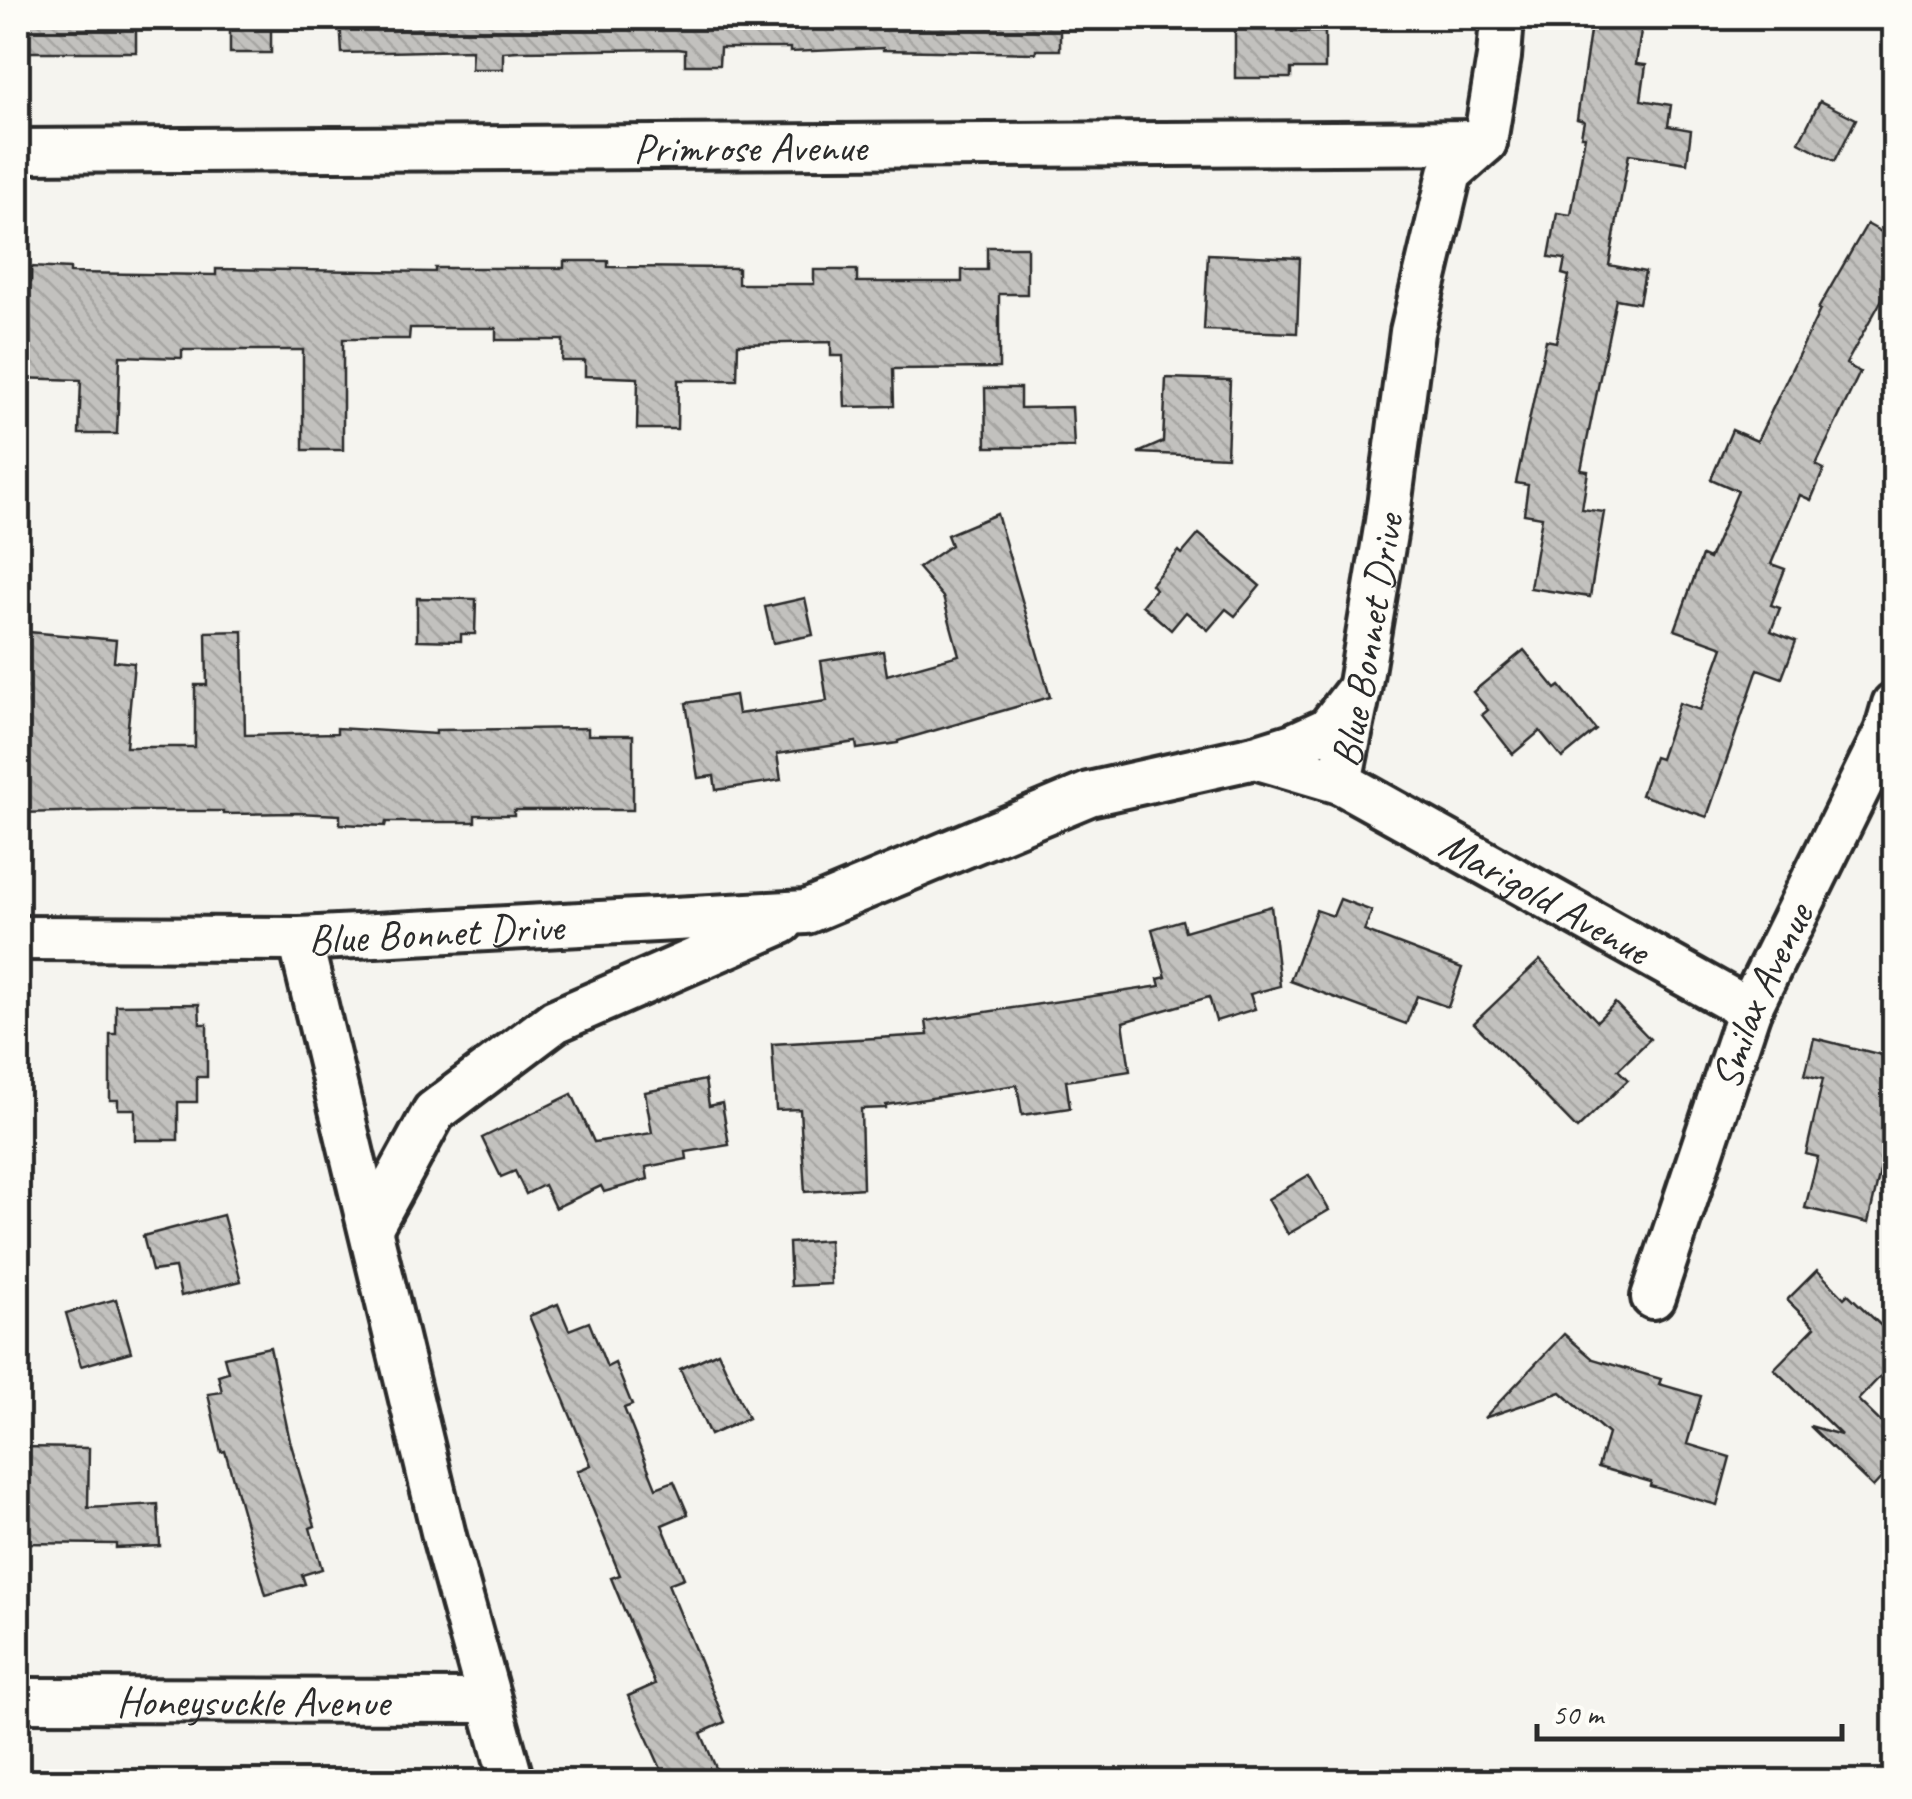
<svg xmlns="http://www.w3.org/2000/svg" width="1912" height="1799" font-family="Caveat,sans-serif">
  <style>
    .building { fill: url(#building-back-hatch); stroke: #2b2b2b; stroke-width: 2.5 }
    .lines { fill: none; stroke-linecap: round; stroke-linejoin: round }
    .minor-casing { stroke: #2b2b2b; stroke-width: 50 }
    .minor { stroke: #fdfcf7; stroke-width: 42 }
    .labels { text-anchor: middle; stroke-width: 10; stroke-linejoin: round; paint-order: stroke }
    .street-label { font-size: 42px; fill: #2b2b2b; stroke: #fdfcf7 }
  </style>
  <defs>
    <pattern id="building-back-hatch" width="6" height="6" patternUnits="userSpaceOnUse" patternTransform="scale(2.5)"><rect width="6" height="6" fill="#c2c1be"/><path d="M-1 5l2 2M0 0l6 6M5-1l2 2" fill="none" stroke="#a7a6a3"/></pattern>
  </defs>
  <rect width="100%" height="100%" fill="#f5f4ef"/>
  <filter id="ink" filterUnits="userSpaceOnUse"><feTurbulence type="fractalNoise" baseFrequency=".01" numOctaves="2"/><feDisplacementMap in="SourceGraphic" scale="20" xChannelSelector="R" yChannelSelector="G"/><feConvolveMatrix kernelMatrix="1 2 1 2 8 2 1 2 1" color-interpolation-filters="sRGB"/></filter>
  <g filter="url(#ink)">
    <g class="building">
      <rect x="18" y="18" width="118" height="34"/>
      <rect x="230" y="18" width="41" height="35"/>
      <path d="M340,18H1060V50H1036V53L883,50V48L790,52V48H720L719,65H685V50L677,49L519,51L503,52V69H471L472,50L342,53Z"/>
      <path d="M1235,18H1292V32H1325V69H1291V78H1235Z"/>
      <path d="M1592,18H1643L1636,64L1646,65L1641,100L1671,105L1668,126L1691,130L1687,163L1629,154L1609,265L1645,272L1639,303L1616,299L1581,470L1588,471L1582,509L1604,512L1590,597L1530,588L1542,517L1524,514L1528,485L1516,483L1546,340L1556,342L1569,276L1562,274L1565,259L1549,257L1557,213L1571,215L1585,136H1581L1584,121L1577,119Z"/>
      <path d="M1820,101L1856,119L1835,161L1799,142Z"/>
      <path d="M1867,224L1894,239V278L1846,364L1860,372L1816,465L1824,469L1811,500L1800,495L1771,564L1785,569L1771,605L1780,608L1771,631L1796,641L1782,678L1758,669L1707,817L1641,795L1654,757L1660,759L1679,703L1700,710L1723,647L1675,630L1702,556L1709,559L1738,491L1711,479L1732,430L1757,441L1820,310L1818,309Z"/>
      <path d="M987,247H1027V294H999V368L893,369L894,406L845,407L843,356H831V342L738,344L737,380H678L677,429H637L638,378L585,376V361H562L563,340H496V328H410L409,339H343V450H303V350H182V358L120,356L117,434H79L81,380L18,378V281L31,282V267L70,269V273L216,275V269L435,272V268H564V261H608V267L738,268V284H814V270H857V282H962V270H987Z"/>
      <path d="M1208,254L1300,258L1297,333L1204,330Z"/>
      <path d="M1166,378L1230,380L1227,457L1138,453L1163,442Z"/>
      <path d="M985,388H1020V408L1072,407L1074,447H986Z"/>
      <path d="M997,514L1050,697L898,741V743L857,749L856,742L777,754L781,780L716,790L714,776L698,778L686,703L735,695L738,714L827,701L821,661L883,651L887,675L959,655L943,597L918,568L951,545L947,535Z"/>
      <path d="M1199,534L1260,586L1235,616L1226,609L1208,630L1186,612L1171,630L1142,605L1155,589L1151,584L1179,551L1182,554Z"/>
      <path d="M417,598L476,599L475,634H461V641L417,640Z"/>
      <path d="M805,598L813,635L773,643L765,607Z"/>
      <path d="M18,631L116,640L114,661L134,663L126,747H195V685H207L206,632L243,631L245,735L337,733V728L436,734V730L588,728V735H633V810H514V815H475V822H386L385,826L340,824V815L297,813L223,814V811H104L18,813Z"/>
      <path d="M1524,650L1556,689L1560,686L1596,730L1562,758L1540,731L1513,754L1482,715L1488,710L1473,692Z"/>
      <path d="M1340,899L1372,911L1364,931L1462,968L1448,1007L1417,996L1406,1024L1290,981L1316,910L1333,916Z"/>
      <path d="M1271,906L1280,986L1250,994L1255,1009L1216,1021L1209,997L1123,1022L1130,1071L1066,1081L1070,1108L1022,1115L1017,1085L886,1105V1108L861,1109L863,1188L805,1192L800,1109L776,1110L772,1044L928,1035L926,1021L1160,986L1158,979L1166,977L1152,929L1182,920L1185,931Z"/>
      <path d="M1540,960L1597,1021L1615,1003L1650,1039L1618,1070L1628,1080L1577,1129L1474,1023Z"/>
      <path d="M199,1004L200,1024H207V1077H197V1102H178V1140H135V1109H118V1100H110V1034H116V1005Z"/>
      <path d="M1814,1038L1894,1058V1111L1868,1223L1805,1208L1818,1157L1806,1154L1823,1079L1805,1075Z"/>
      <path d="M705,1080L709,1106L722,1103L729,1145L686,1152L687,1159L646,1167L648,1179L604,1192L601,1186L555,1208L544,1185L526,1194L515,1171L501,1177L482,1138L572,1094L594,1142L652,1133L645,1092Z"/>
      <path d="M1309,1175L1329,1210L1288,1234L1268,1199Z"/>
      <path d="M223,1215L241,1281L181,1296L175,1268L152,1271L143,1236Z"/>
      <path d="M829,1240L831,1284L791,1286L789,1243Z"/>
      <path d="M1817,1270L1844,1298L1848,1294L1894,1338V1362L1858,1400L1894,1435V1487L1883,1476L1873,1487L1810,1426L1841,1435L1774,1369L1815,1327L1787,1300Z"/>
      <path d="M116,1299L131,1352L81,1366L66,1313Z"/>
      <path d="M558,1304L569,1330L589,1322L607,1367L615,1363L632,1405L624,1408L656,1488L674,1481L688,1514L662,1525L684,1578L668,1584L725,1722L701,1733L722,1782H667L628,1696L655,1684L611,1578L620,1575L577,1471L591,1465L529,1316Z"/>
      <path d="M1564,1334L1593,1359L1661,1379L1659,1384L1701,1396L1687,1444L1730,1457L1717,1505L1650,1486L1651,1482L1598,1467L1608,1434L1561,1392L1484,1418Z"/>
      <path d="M270,1347L290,1441L315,1526L310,1528L322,1569L302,1575L305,1584L266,1595L225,1451L221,1452L208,1394L222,1392L218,1375L228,1372L224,1357Z"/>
      <path d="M718,1352L748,1418L710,1435L680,1369Z"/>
      <path d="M18,1447L89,1448L88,1508L158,1504L160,1546L116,1548V1544L18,1543Z"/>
    </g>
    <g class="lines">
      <defs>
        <g id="minor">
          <path id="s1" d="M18,151L1485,142"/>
          <path d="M1255,757L1293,745L1328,729L1358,690"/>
          <path id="s2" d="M1340,782L1749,1010"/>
          <path id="s3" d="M18,938L300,939L806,912L1089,794L1255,757L1340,782L1359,690L1387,522L1412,332L1450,173L1485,142L1499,57L1502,18"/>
          <path d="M300,939L445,1540L512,1782"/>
          <path d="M371,1227L434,1112L555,1021L782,922"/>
          <path id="s4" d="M1653,1297L1749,1010L1886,732L1894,704"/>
          <path id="s5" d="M18,1700L489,1701"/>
        </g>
      </defs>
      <use href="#minor" class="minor-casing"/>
      <use href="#minor" class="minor"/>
    </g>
  </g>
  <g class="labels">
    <g class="street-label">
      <text dy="15" stroke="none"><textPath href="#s1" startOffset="732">Primrose Avenue</textPath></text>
      <text dy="15" stroke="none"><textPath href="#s3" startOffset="1498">Blue Bonnet Drive</textPath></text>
      <text dy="15" stroke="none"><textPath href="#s2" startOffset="235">Marigold Avenue</textPath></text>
      <text dy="15" stroke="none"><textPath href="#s3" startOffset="418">Blue Bonnet Drive</textPath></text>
      <text dy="15" stroke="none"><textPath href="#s4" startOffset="320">Smilax Avenue</textPath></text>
      <text dy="15" stroke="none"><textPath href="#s5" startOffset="235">Honeysuckle Avenue</textPath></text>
    </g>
  </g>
  <rect width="1912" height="1799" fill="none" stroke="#fdfcf7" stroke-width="60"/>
  <rect x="30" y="30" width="1852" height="1739" fill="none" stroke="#2b2b2b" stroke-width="4" filter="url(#ink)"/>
  <path d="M1537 1724v15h305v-15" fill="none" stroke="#2b2b2b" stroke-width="5"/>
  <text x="1552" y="1724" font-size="30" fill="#2b2b2b" stroke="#fdfcf7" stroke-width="8" paint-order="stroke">50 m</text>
</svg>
